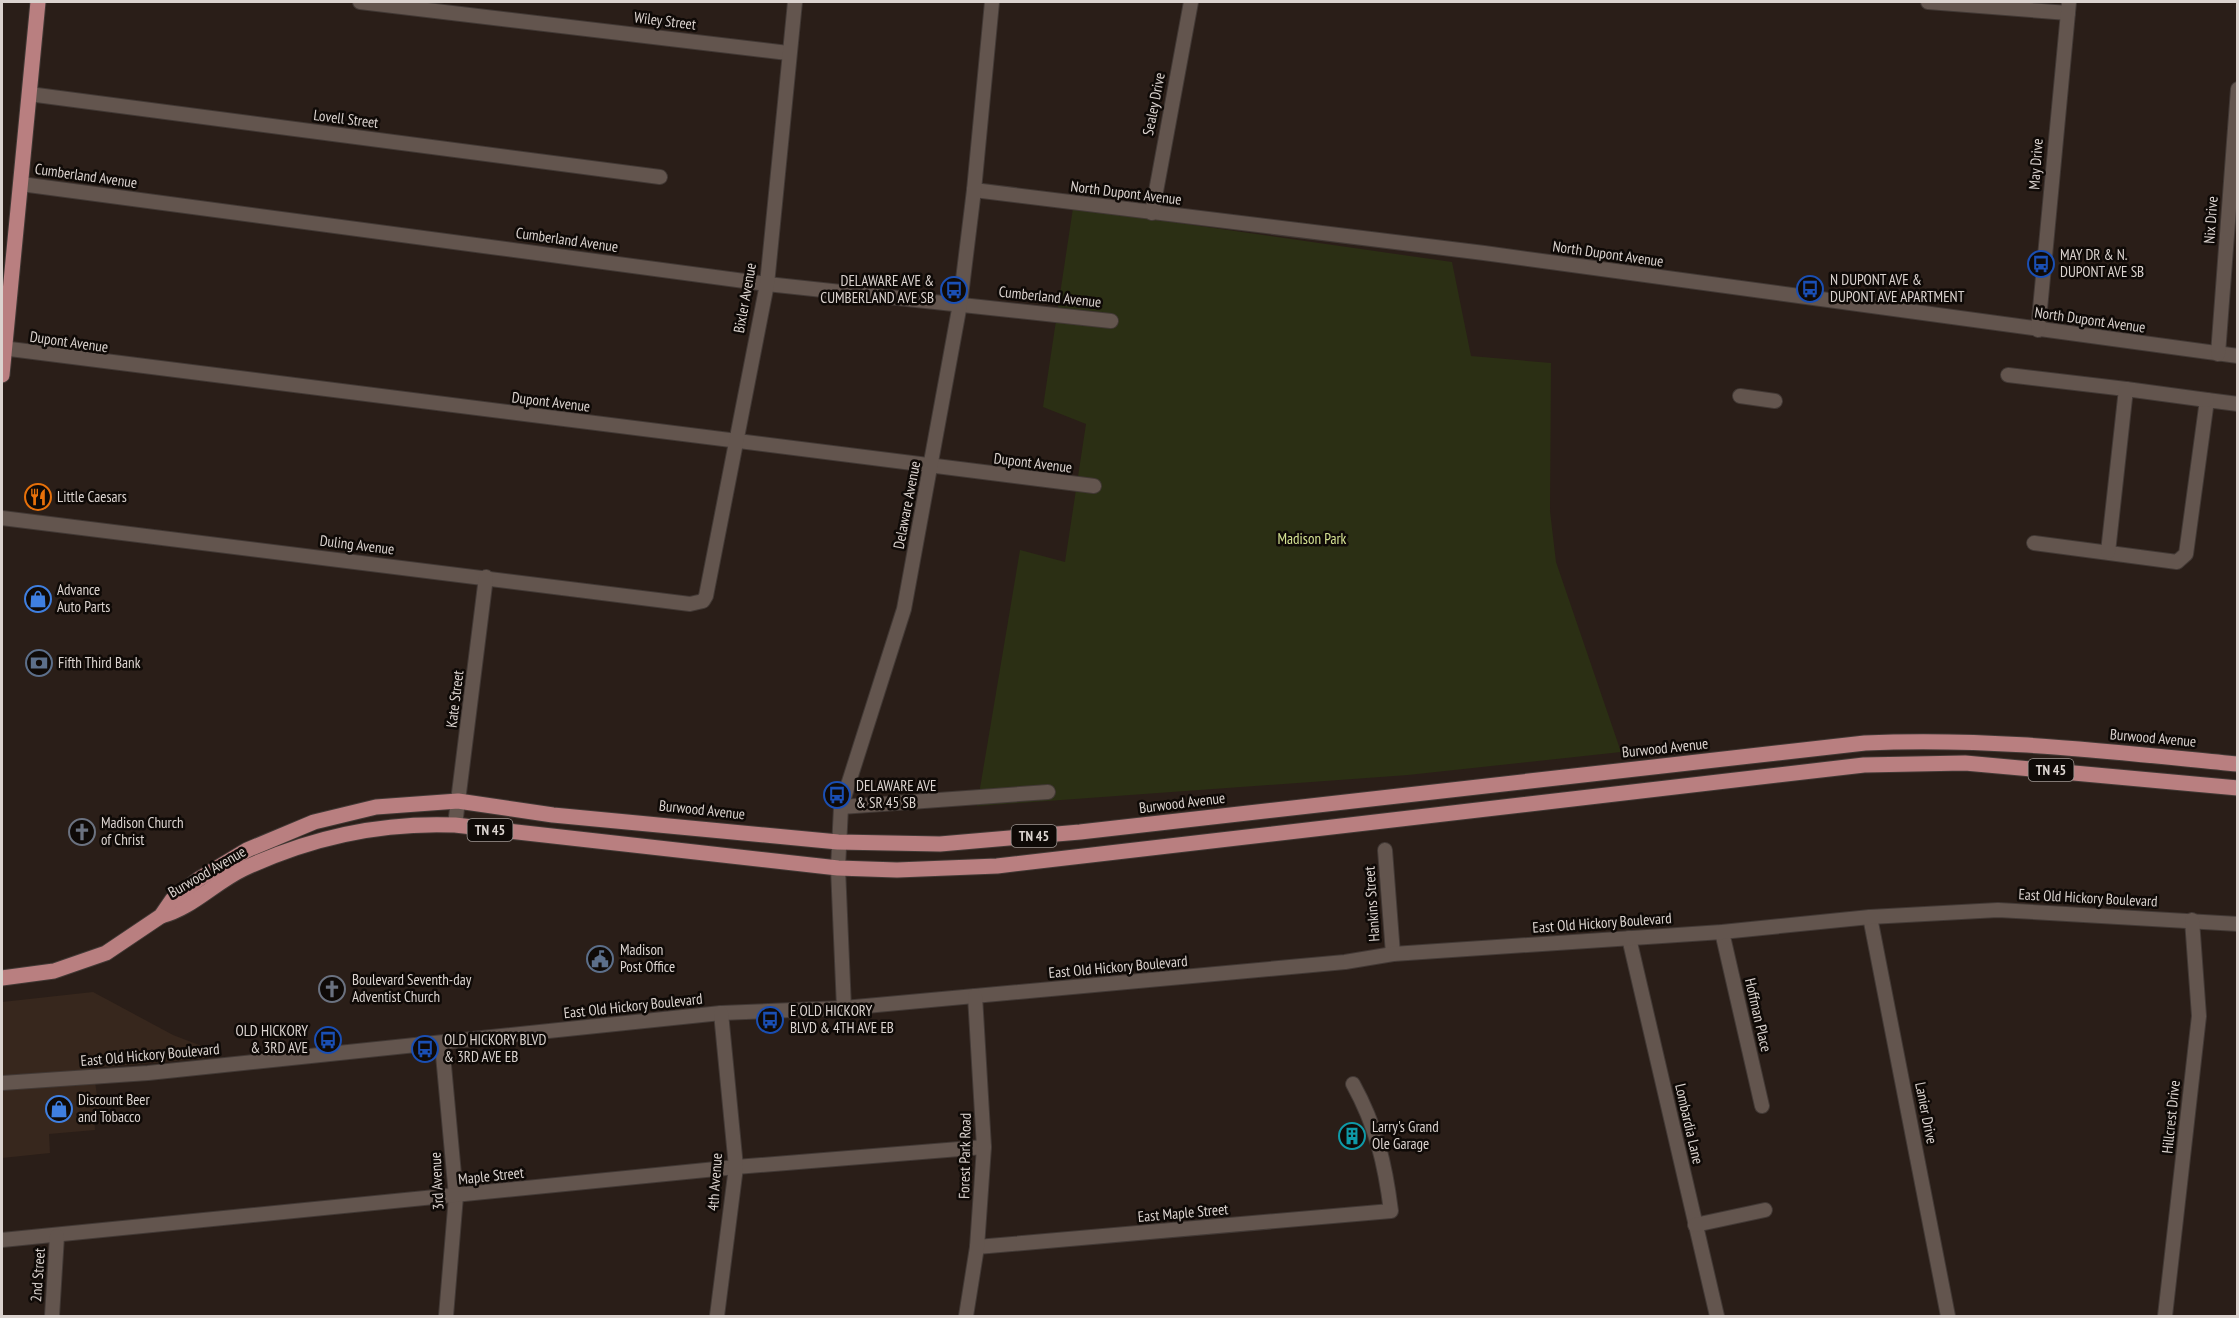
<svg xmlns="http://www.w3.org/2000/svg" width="2239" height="1318" font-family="'PT Sans Narrow',sans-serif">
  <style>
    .built { fill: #37271d }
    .green { fill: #2b2f14 }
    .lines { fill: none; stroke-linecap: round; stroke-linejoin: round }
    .minor-casing { stroke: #423935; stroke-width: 16 }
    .major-casing { stroke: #423935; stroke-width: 17 }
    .minor { stroke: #63554e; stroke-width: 14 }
    .major { stroke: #b97f80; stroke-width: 15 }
    .labels { text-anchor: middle; stroke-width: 5; stroke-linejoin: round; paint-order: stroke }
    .shield { fill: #0f0a07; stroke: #9e9793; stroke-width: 1.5 }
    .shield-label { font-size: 14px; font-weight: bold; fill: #dbd3cf }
    .street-label { font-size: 15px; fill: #dbd3cf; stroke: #0f0a07 }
    .poi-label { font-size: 15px; fill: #dbd3cf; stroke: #0f0a07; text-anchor: start }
    .park-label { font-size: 15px; fill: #d4e192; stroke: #0f0a07 }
  </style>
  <rect width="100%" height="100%" fill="#2a1e18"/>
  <path class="built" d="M93,992L173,1035L207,1048L208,1058L93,1068L100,1116L94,1117L95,1130L49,1134L50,1153L2,1158V1002Z"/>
  <path class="green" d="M1073,208L1452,262L1471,356L1551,363L1550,511L1556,562L1621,752L1408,775L977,806L1020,550L1065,562L1086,424L1043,407Z"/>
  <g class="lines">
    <defs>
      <g id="minor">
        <path d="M360,2L788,53"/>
        <path d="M1928,2L2068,13"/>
        <path d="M29,94L660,177"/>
        <path d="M21,184L767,284L1111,321"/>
        <path d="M974,190L1484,253L2238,356"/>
        <path d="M1152,213L1191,2"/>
        <path d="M2038,330L2069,2"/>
        <path d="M2,348L1094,486"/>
        <path d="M2218,354L2238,89"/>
        <path d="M2008,375L2126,389"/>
        <path d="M1740,396L1775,401"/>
        <path d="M2,518L690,604L703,601L706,596L767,284L795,2"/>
        <path d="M2034,543L2177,562L2186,554L2207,400L2238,404"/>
        <path d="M2108,552L2126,389L2207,400"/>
        <path d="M841,807L1048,792"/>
        <path d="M455,825L486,577"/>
        <path d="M1385,850L1393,954"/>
        <path d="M1870,917L1948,1316"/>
        <path d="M1722,932L1762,1106"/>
        <path d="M1629,938L1717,1316"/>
        <path d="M844,1008L838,868L841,807L904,609L960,304L974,190L992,2"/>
        <path d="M442,1044L456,1196L446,1316"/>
        <path d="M2,1083L148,1073L721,1013L844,1008L1345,962L1393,954L1722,932L1870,917L1998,910L2238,924"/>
        <path d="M1695,1225L1765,1210"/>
        <path d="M2,1240L736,1167L984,1147"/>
        <path d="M977,1247L1391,1211C1385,1163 1376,1126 1353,1084"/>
        <path d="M52,1316L57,1236"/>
        <path d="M717,1316L736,1167L721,1013"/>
        <path d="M966,1316L977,1247L984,1147L975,996"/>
        <path d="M2165,1316L2199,1016L2192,920"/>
      </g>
      <g id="major">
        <path d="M2,375L38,2"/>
        <path d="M161,916C192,908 214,883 243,869C311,837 381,822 455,825L838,868L897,870L997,866L1864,765L1965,763L2238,788"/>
        <path d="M2,978L54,971L106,953L161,916L172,900L199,879L247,850L314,822L376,807L458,801L553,815L838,842L940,844L1080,832L1865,743C1990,737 2113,752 2238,764"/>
      </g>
    </defs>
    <use href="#minor" class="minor-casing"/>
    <use href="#major" class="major-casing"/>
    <use href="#minor" class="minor"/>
    <use href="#major" class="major"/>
  </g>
  <defs>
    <symbol id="bus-ring" viewBox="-11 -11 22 22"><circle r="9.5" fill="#0f0a07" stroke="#1a4fb4" stroke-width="1.5"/><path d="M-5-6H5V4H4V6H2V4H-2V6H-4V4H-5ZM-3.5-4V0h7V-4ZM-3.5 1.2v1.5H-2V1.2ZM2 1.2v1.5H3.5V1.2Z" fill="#1a4fb4"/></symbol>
    <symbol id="restaurant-ring" viewBox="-11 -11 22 22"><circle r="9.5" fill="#0f0a07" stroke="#e8710a" stroke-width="1.5"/><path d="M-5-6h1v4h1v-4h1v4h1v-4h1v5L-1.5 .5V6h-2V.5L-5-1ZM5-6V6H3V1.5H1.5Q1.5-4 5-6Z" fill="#e8710a"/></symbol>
    <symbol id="shop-ring" viewBox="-11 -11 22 22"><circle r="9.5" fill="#0f0a07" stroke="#3f7fe0" stroke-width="1.5"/><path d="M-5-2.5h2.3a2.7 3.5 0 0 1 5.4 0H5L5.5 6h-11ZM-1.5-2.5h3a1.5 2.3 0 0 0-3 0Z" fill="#3f7fe0"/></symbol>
    <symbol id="bank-ring" viewBox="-11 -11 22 22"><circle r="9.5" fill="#0f0a07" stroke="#5c6f8a" stroke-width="1.5"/><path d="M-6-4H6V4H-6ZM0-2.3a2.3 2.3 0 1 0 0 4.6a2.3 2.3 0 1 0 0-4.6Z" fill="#5c6f8a"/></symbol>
    <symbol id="church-ring" viewBox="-11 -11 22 22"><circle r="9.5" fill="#0f0a07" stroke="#6b7280" stroke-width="1.5"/><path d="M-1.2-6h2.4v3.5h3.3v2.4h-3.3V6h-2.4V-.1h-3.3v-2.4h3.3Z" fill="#6b7280"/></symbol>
    <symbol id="civic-ring" viewBox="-11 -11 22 22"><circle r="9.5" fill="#0f0a07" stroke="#5c6f8a" stroke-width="1.5"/><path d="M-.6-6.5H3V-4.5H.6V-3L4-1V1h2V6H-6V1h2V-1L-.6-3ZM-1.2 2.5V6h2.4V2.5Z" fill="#5c6f8a"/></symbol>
    <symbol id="building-ring" viewBox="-11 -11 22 22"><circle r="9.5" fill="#0f0a07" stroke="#0f9aa8" stroke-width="1.5"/><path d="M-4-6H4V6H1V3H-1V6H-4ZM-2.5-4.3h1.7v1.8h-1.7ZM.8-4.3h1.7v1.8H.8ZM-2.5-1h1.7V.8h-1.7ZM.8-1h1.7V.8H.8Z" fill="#0f9aa8"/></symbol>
  </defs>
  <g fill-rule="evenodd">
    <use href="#bus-ring" x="2026" y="249" width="30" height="30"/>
    <use href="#bus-ring" x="1795" y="274" width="30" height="30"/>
    <use href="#bus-ring" x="939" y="275" width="30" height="30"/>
    <use href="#restaurant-ring" x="23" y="482" width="30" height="30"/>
    <use href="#shop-ring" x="23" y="584" width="30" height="30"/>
    <use href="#bank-ring" x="24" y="648" width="30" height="30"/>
    <use href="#bus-ring" x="822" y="780" width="30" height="30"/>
    <use href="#church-ring" x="67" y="817" width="30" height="30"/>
    <use href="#civic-ring" x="585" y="944" width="30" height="30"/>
    <use href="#church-ring" x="317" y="974" width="30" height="30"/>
    <use href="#bus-ring" x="755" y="1005" width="30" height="30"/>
    <use href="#bus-ring" x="313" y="1025" width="30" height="30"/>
    <use href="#bus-ring" x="410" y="1034" width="30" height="30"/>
    <use href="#shop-ring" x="44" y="1094" width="30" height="30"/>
    <use href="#building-ring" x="1337" y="1121" width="30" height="30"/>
  </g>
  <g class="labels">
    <g class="shield">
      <rect x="2028.5" y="759" width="45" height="22" rx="4.5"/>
      <rect x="467.5" y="819" width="45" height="22" rx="4.5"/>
      <rect x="1011.5" y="825" width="45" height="22" rx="4.5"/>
    </g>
    <g class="shield-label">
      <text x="2051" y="775">TN 45</text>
      <text x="490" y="835">TN 45</text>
      <text x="1034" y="841">TN 45</text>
    </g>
    <g class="street-label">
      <text transform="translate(665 21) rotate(7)" y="5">Wiley Street</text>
      <text transform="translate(1154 104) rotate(-79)" y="5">Sealey Drive</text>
      <text transform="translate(346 119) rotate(7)" y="5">Lovell Street</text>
      <text transform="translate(2036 164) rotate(-86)" y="5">May Drive</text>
      <text transform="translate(86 176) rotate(8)" y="5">Cumberland Avenue</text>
      <text transform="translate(1126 193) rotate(7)" y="5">North Dupont Avenue</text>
      <text transform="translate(2211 220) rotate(-86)" y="5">Nix Drive</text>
      <text transform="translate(567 240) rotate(8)" y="5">Cumberland Avenue</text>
      <text transform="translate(1608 254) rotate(8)" y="5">North Dupont Avenue</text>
      <text transform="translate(1050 297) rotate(6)" y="5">Cumberland Avenue</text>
      <text transform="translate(745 298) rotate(-80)" y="5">Bixler Avenue</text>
      <text transform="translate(2090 320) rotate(8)" y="5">North Dupont Avenue</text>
      <text transform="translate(69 342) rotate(8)" y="5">Dupont Avenue</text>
      <text transform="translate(551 402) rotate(7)" y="5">Dupont Avenue</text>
      <text transform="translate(1033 463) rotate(7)" y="5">Dupont Avenue</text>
      <text transform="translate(907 505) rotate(-79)" y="5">Delaware Avenue</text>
      <text transform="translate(357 545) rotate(7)" y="5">Duling Avenue</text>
      <text transform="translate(455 699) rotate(-83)" y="5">Kate Street</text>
      <text transform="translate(2153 738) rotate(5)" y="5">Burwood Avenue</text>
      <text transform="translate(1665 748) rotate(-6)" y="5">Burwood Avenue</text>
      <text transform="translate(1182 803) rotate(-7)" y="5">Burwood Avenue</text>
      <text transform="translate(702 810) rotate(6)" y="5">Burwood Avenue</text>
      <text transform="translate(207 872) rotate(-30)" y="5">Burwood Avenue</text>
      <text transform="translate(2088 898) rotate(3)" y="5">East Old Hickory Boulevard</text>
      <text transform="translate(1372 904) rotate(-94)" y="5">Hankins Street</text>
      <text transform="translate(1602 923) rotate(-4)" y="5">East Old Hickory Boulevard</text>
      <text transform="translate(1118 967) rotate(-5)" y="5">East Old Hickory Boulevard</text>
      <text transform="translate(633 1006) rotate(-6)" y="5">East Old Hickory Boulevard</text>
      <text transform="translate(1758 1015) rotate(77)" y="5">Hoffman Place</text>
      <text transform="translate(150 1055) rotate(-5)" y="5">East Old Hickory Boulevard</text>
      <text transform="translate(1926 1113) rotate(79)" y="5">Lanier Drive</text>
      <text transform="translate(2171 1117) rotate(-84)" y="5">Hillcrest Drive</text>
      <text transform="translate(1689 1124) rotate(77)" y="5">Lombardia Lane</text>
      <text transform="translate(965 1156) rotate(-89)" y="5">Forest Park Road</text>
      <text transform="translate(491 1176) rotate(-6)" y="5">Maple Street</text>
      <text transform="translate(437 1181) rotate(-93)" y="5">3rd Avenue</text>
      <text transform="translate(715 1182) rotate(-86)" y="5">4th Avenue</text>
      <text transform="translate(1183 1213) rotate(-5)" y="5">East Maple Street</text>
      <text transform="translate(38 1275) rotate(-86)" y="5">2nd Street</text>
    </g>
    <g class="poi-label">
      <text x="2060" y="260">MAY DR &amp; N.<tspan x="2060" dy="17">DUPONT AVE SB</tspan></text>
      <text x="1830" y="285">N DUPONT AVE &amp;<tspan x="1830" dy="17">DUPONT AVE APARTMENT</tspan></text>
      <text x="934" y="286" text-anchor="end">DELAWARE AVE &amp;<tspan x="934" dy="17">CUMBERLAND AVE SB</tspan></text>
      <text x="57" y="502">Little Caesars</text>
      <text x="57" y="595">Advance<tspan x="57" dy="17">Auto Parts</tspan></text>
      <text x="58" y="668">Fifth Third Bank</text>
      <text x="856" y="791">DELAWARE AVE<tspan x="856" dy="17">&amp; SR 45 SB</tspan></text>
      <text x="101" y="828">Madison Church<tspan x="101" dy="17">of Christ</tspan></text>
      <text x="620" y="955">Madison<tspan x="620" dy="17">Post Office</tspan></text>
      <text x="352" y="985">Boulevard Seventh-day<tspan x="352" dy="17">Adventist Church</tspan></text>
      <text x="790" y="1016">E OLD HICKORY<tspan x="790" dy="17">BLVD &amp; 4TH AVE EB</tspan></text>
      <text x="308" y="1036" text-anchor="end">OLD HICKORY<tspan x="308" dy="17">&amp; 3RD AVE</tspan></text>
      <text x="444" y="1045">OLD HICKORY BLVD<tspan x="444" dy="17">&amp; 3RD AVE EB</tspan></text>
      <text x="78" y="1105">Discount Beer<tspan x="78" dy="17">and Tobacco</tspan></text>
      <text x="1372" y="1132">Larry's Grand<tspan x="1372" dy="17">Ole Garage</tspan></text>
    </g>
    <g class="park-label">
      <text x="1312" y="544">Madison Park</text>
    </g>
  </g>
  <rect width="2239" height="1318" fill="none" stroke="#dbd3cf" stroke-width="6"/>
</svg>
